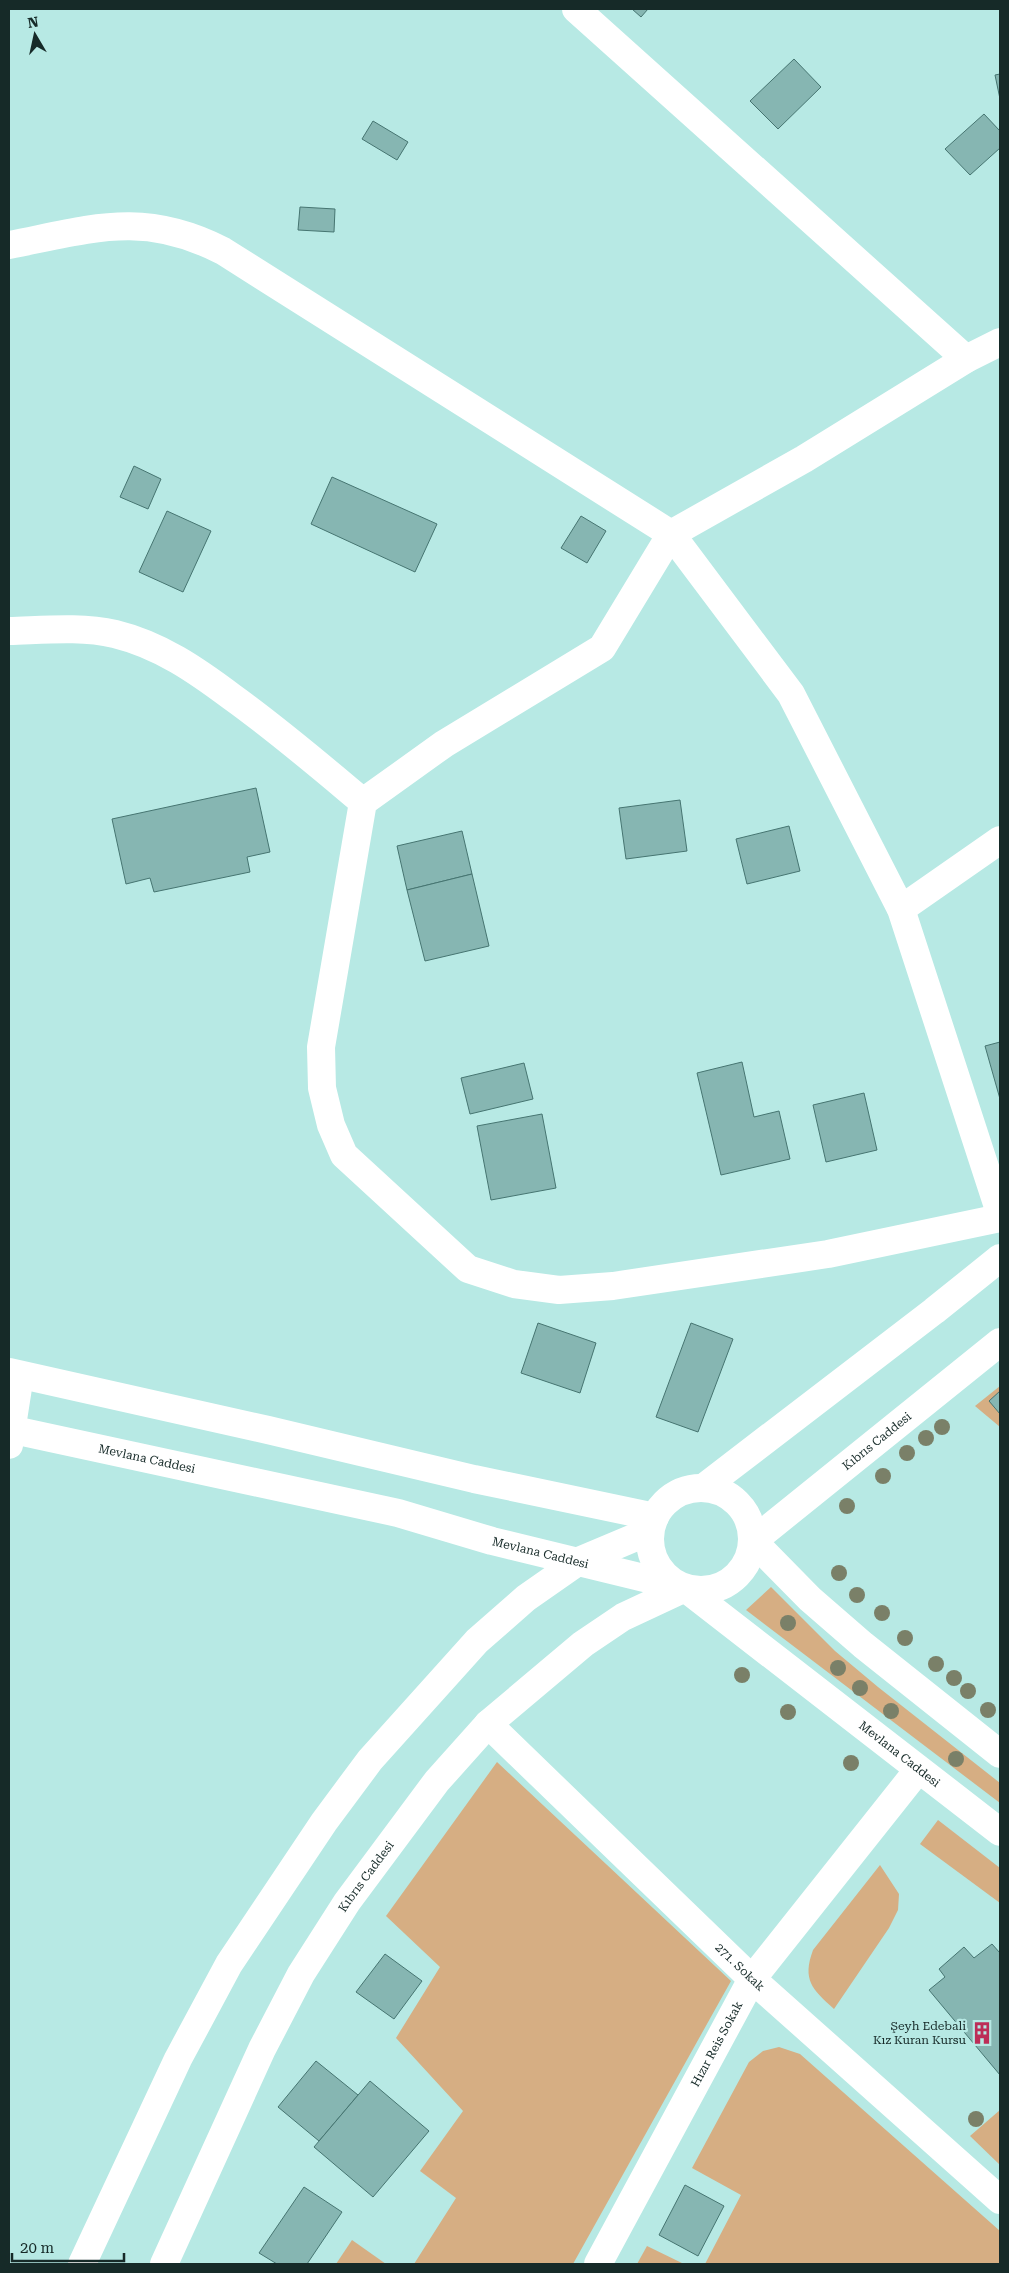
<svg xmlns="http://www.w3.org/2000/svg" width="1009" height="2273" font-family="'Roboto Serif',serif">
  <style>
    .green { fill: #d6ae83 }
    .building { fill: #86b6b2; stroke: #467571 }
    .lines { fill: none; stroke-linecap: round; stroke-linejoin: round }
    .minor { stroke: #fff; stroke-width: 28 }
    .tertiary { stroke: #fff; stroke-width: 28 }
    .secondary { stroke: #fff; stroke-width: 28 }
    .tree { fill: #7a8068 }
    .labels { text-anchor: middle; stroke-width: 4.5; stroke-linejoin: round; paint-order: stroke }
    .street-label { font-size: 12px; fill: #162a28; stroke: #b7e9e4 }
    .poi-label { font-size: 12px; fill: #162a28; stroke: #b7e9e4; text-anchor: end }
  </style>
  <rect width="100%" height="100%" fill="#b7e9e4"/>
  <g class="green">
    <path d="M1000,1386V1427L975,1406Z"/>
    <path d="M771,1587L835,1651L878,1687L1000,1783V1803L746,1610Z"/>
    <path d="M497,1762L731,1981L573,2264H414L456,2198L420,2171L463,2111L396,2038L440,1967L386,1916Z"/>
    <path d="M938,1820L1000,1868V1903L920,1844Z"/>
    <path d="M880,1865L899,1894L898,1910L889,1928L834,2009C812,1989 802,1980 813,1950Z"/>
    <path d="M779,2047L800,2054L1000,2231V2264H705L741,2195L692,2168L749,2062L763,2051Z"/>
    <path d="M1000,2110V2165L970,2136Z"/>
    <path d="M352,2240L386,2264H336Z"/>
    <path d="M647,2246L684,2264H637Z"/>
  </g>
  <g class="building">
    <path d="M632,9H648L641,17Z"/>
    <path d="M794,59L821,87L778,129L750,101Z"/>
    <path d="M1000,74V99L995,75Z"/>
    <path d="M984,114L1000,131V148L970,175L945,149Z"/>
    <path d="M373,121L408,142L397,160L362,139Z"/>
    <path d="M300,207L335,209L334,232L298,230Z"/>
    <path d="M134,466L161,479L148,509L120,497Z"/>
    <path d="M332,477L437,524L415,572L311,524Z"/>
    <path d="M167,511L211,531L183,592L139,572Z"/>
    <path d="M581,516L606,531L587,563L561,548Z"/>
    <path d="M256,788L270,852L247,857L250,872L154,892L150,878L126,884L112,819Z"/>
    <path d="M680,800L687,851L626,859L619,808Z"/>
    <path d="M789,826L800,871L747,884L736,839Z"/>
    <path d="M462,831L472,874L407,890L397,846Z"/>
    <path d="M472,874L489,946L425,961L407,890Z"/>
    <path d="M1000,1042V1099L985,1046Z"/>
    <path d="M742,1062L754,1117L779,1111L790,1159L721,1175L697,1073Z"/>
    <path d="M524,1063L533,1099L470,1114L461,1078Z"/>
    <path d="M864,1093L877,1150L826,1162L813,1105Z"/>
    <path d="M542,1114L556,1188L491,1200L477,1126Z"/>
    <path d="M538,1323L596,1343L580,1393L521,1373Z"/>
    <path d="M691,1323L733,1339L698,1432L656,1417Z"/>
    <path d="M1000,1391V1414L989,1401Z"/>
    <path d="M992,1944L1000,1953V2075L929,1990L945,1977L939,1969L964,1947L974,1958Z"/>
    <path d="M385,1954L422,1981L394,2019L356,1992Z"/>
    <path d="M316,2061L358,2095L319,2141L278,2107Z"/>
    <path d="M370,2081L429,2131L373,2197L314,2147Z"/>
    <path d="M685,2185L724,2206L698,2256L659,2235Z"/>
    <path d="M304,2187L342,2212L307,2264H277L259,2253Z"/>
  </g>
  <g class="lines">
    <g class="minor">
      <path d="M576,9L966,359"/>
      <path d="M9,245C92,229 143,210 223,251L671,534L791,694L901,909L1000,1213"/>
      <path d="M1000,342L966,359L804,459L671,534L602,648L444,744L363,802L321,1047L322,1088L331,1125L344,1155L468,1269L514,1284L559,1290L613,1286L828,1254L1000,1218"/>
      <path d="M9,631C44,630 81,626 115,634C160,645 196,670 232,697C278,730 320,766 363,802"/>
      <path d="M901,909L1000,840"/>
      <path d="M9,1445L20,1375"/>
      <path id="s1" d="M488,1724L752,1979L1000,2200"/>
      <path id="s2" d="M598,2264L752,1979L918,1770"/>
    </g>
    <g class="tertiary">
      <path d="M9,1372L268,1430L474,1479L655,1517"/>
      <path id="s3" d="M9,1429L398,1513L492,1541L685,1588L1000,1832"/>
      <path d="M753,1541L810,1599L863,1645L1000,1754"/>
    </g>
    <g class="secondary">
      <path d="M703,1488L934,1311L1000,1258"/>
      <circle cx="701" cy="1539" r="51"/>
      <path id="s4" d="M753,1541L1000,1342"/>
      <path d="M82,2264L178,2059L229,1964L324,1822L370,1760L477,1641L526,1598L579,1561L650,1531"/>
      <path id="s5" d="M164,2264L262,2049L301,1974L347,1902L437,1781L488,1724L583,1644L623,1617L685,1588"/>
    </g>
  </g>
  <g class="tree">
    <circle cx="942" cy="1427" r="8"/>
    <circle cx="926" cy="1438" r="8"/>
    <circle cx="907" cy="1453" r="8"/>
    <circle cx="883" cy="1476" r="8"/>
    <circle cx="847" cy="1506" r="8"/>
    <circle cx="839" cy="1573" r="8"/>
    <circle cx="857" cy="1595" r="8"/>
    <circle cx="882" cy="1613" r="8"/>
    <circle cx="788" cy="1623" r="8"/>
    <circle cx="905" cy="1638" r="8"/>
    <circle cx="936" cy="1664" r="8"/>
    <circle cx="838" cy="1668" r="8"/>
    <circle cx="742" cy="1675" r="8"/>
    <circle cx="954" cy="1678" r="8"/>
    <circle cx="860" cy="1688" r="8"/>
    <circle cx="968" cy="1691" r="8"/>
    <circle cx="988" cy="1710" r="8"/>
    <circle cx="891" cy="1711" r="8"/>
    <circle cx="788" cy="1712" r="8"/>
    <circle cx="956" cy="1759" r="8"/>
    <circle cx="851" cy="1763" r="8"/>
    <circle cx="976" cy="2119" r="8"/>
  </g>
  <defs>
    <symbol id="building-bare" viewBox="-9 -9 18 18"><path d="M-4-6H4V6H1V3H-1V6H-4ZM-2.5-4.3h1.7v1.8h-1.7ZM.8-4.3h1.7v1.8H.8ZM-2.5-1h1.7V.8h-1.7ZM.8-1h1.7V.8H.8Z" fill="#bc2d57" stroke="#b7e9e4" stroke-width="2.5" paint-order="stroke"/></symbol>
  </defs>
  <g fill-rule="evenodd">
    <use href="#building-bare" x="966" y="2017" width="32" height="32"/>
  </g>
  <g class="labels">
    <g class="street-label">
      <text dy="4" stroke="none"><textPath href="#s4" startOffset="159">Kıbrıs Caddesi</textPath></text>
      <text dy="4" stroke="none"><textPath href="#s3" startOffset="141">Mevlana Caddesi</textPath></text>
      <text dy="4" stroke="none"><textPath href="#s3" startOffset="546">Mevlana Caddesi</textPath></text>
      <text dy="4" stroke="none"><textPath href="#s3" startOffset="966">Mevlana Caddesi</textPath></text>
      <text dy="4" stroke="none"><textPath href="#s5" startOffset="438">Kıbrıs Caddesi</textPath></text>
      <text dy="4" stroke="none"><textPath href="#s1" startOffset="350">271. Sokak</textPath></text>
      <text dy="4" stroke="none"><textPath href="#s2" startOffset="250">Hızır Reis Sokak</textPath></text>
    </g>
    <g class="poi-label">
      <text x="966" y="2030">Şeyh Edebali<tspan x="966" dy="14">Kız Kuran Kursu</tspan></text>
    </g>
  </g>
  <rect width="1009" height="2273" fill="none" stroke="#162a28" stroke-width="20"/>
  <g transform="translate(35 35) rotate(351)" stroke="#b7e9e4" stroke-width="4" paint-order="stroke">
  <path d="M0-4L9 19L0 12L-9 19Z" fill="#162a28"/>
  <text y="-8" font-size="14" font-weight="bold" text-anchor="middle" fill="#162a28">N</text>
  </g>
  <path d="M12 2253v8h112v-8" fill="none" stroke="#162a28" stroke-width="2.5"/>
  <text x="20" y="2253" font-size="15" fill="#162a28" stroke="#b7e9e4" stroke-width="4" paint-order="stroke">20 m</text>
</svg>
